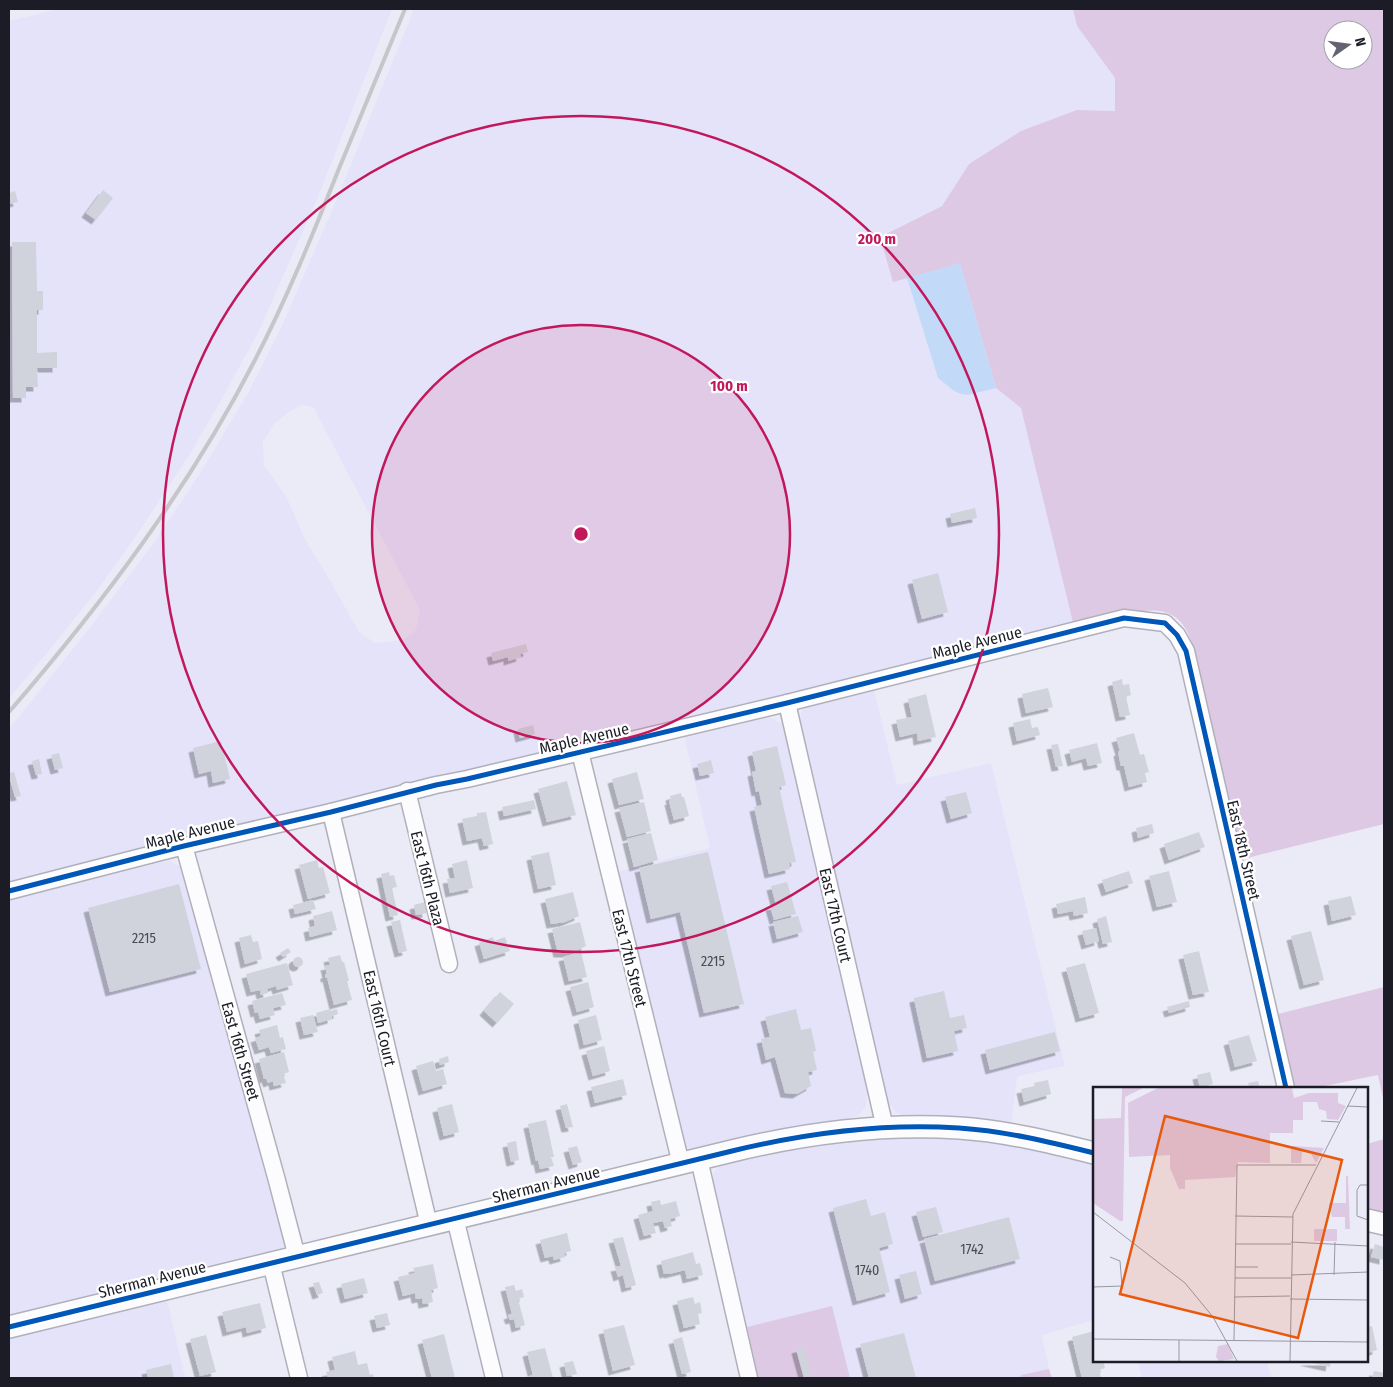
<svg xmlns="http://www.w3.org/2000/svg" width="1393" height="1387" font-family="'Fira Sans Condensed',sans-serif">
  <style>
    .built { fill: #e4e3fa; fill-rule: evenodd }
    .green { fill: #ddc9e4; fill-rule: evenodd }
    .water { fill: #c2daf7 }
    .building { fill: #d0d2dc; filter: url(#shadow) }
    .lines { fill: none; stroke-linecap: round; stroke-linejoin: round }
    .minor-casing { stroke: #b0b0bb; stroke-width: 19 }
    .tertiary-casing { stroke: #b0b0bb; stroke-width: 24 }
    .minor { stroke: #fcfcfe; stroke-width: 16 }
    .tertiary { stroke: #fcfcfe; stroke-width: 21 }
    .rail { stroke: #c6c6ca; stroke-width: 4 }
    .cycleway-casing { stroke: #fff; stroke-width: 8 }
    .cycleway { stroke: #0057b8; stroke-width: 5 }
    .ring { fill: none; stroke: #c2185b; stroke-width: 2.5 }
    .labels { text-anchor: middle; stroke-width: 4.5; stroke-linejoin: round; paint-order: stroke }
    .number-label { font-size: 14px; fill: #494a54 }
    .street-label { font-size: 16px; fill: #1c1c27; stroke: #fff }
    .inset-road { fill: none; stroke: #9898a4; stroke-width: 1 }
    .view { fill: #e8590c; fill-opacity: 0.15; stroke: #e8590c; stroke-width: 2.5 }
    .inset-edge { fill: none; stroke: #1c1c27; stroke-width: 2.5 }
    .centre { fill: #c2185b; stroke: #fff; stroke-width: 2.5 }
    .ring-label { font-size: 15px; text-anchor: middle; font-weight: bold; fill: #c2185b; stroke: #fff; stroke-width: 4.5; stroke-linejoin: round; paint-order: stroke }
  </style>
  <defs>
    <filter id="shadow"><feDropShadow dx="-4.5" dy="4.5" stdDeviation="0" flood-color="#0004"/></filter>
  </defs>
  <rect width="100%" height="100%" fill="#ebebf8"/>
  <g class="built">
    <path d="M59,9H392L318,197L259,331L219,404L188,457L138,533L99,588L43,658L9,698V21Z"/>
    <path d="M414,9H1073L1077,26L1115,78L1116,111L1077,110L969,164L942,206L880,237L893,281L907,278L938,378L954,391L961,394L968,395L996,388L1021,408L1074,627L618,734L9,884V728L23,712L90,627L153,544L201,472L249,391L281,328L333,208ZM302,405L313,407L420,610L416,630L403,640L375,643L359,632L331,582L305,539L286,496L264,465L263,442L274,424L290,411Z"/>
    <path d="M874,690L897,785L991,763L1065,1066L1019,1076L1017,1078L1011,1127L908,1118L897,1113L887,1101L799,722L802,710L808,706Z"/>
    <path d="M760,717L771,718L781,723L784,728L859,1048L867,1094L866,1106L859,1115L846,1120L778,1130L701,1150L693,1151L686,1148L683,1145L617,872L710,848L684,735Z"/>
    <path d="M169,861L182,867L285,1239V1243L281,1251L9,1317V898Z"/>
    <path d="M878,1136L971,1137L1094,1161V1320L1042,1335L1049,1369L1021,1375L1020,1378H850L832,1306L747,1327L713,1188L712,1181L714,1172L722,1164L754,1154Z"/>
    <path d="M166,1295L185,1378H9V1337Z"/>
    <path d="M1138,1361H1267L1271,1378H1142Z"/>
  </g>
  <g class="green">
    <path d="M1073,9H1384V824L1239,860L1212,743L1194,649C1182,606 1157,606 1119,616C1104,619 1089,623 1074,627L1021,408L996,388L960,264L893,282L880,237L942,206L969,164L1021,131L1077,110L1115,111V78L1077,26ZM1333,30H1363V60H1333Z"/>
    <path d="M1384,987V1103L1378,1075L1315,1088H1295L1278,1014Z"/>
    <path d="M1384,1139V1216L1367,1211V1144Z"/>
    <path d="M832,1306L850,1378H758L747,1327Z"/>
    <path d="M1049,1369L1052,1378H1020L1021,1375Z"/>
  </g>
  <path class="water" d="M960,263L996,388L968,395L961,394L954,391L938,378L907,278Z"/>
  <g class="building">
    <path d="M103,190L113,198L96,220L86,213Z"/>
    <path d="M15,191L18,202L9,204V193Z"/>
    <path d="M12,242H36L37,291H43V310H37V353L57,352V368H37L38,387H26V398H13Z"/>
    <path d="M975,508L977,518L952,523L950,514Z"/>
    <path d="M938,573L948,612L922,619L912,580Z"/>
    <path d="M526,644L528,652L520,654L521,657L508,661V657L493,661L491,653Z"/>
    <path d="M1122,679L1123,685L1129,684L1131,695L1126,697L1130,715L1120,717L1112,682Z"/>
    <path d="M1048,688L1053,707L1026,713L1022,694Z"/>
    <path d="M926,694L936,737L918,741L917,733L900,737L896,720L912,717L908,699Z"/>
    <path d="M1030,719L1032,728L1038,727L1040,735L1017,741L1013,723Z"/>
    <path d="M533,725L535,734L520,738L518,729Z"/>
    <path d="M1134,733L1140,755L1144,754L1149,772L1145,773L1147,782L1129,787L1124,766H1121L1118,752L1120,751L1116,738Z"/>
    <path d="M221,741L230,779L213,783L211,771L199,774L193,748Z"/>
    <path d="M1097,743L1102,763L1088,766L1086,758L1072,762L1069,750Z"/>
    <path d="M1058,744L1063,766L1056,767L1051,745Z"/>
    <path d="M777,746L786,785L779,787L796,862L789,863L790,869L769,874L754,807L762,805L759,791L756,792L752,772L756,771L752,752Z"/>
    <path d="M59,753L63,768L55,770L51,755Z"/>
    <path d="M39,759L42,774L36,775L32,761Z"/>
    <path d="M711,760L714,773L700,776L697,764Z"/>
    <path d="M14,772L21,796L15,797L9,775V773Z"/>
    <path d="M637,772L644,799L619,805L612,779Z"/>
    <path d="M567,781L576,815L547,822L538,789Z"/>
    <path d="M966,792L972,813L951,819L945,797Z"/>
    <path d="M681,793L682,797H684L689,816L674,820L669,801L671,800L670,796Z"/>
    <path d="M534,800L536,809L504,816L502,807Z"/>
    <path d="M644,802L651,831L627,837L619,808Z"/>
    <path d="M486,812L493,844L484,846L482,838L467,841L462,819L477,816V813Z"/>
    <path d="M1152,824L1154,833L1138,838L1136,828Z"/>
    <path d="M1199,832L1205,847L1169,860L1164,844Z"/>
    <path d="M651,833L658,860L634,867L627,839Z"/>
    <path d="M549,852L556,885L538,889L531,856Z"/>
    <path d="M708,852L744,1004L704,1013L680,912L651,919L639,868Z"/>
    <path d="M317,860L319,868L323,867L330,893L308,899L299,865Z"/>
    <path d="M467,860L473,888L450,893L447,879L455,878L452,864Z"/>
    <path d="M1129,871L1133,883L1106,892L1102,880Z"/>
    <path d="M1169,871L1177,902L1157,907L1149,876Z"/>
    <path d="M389,872L390,876L394,875L397,887L392,888L398,915L390,917L381,874Z"/>
    <path d="M787,882L796,914L774,920L770,906L776,905L771,886Z"/>
    <path d="M179,884L201,969L110,992L88,908Z"/>
    <path d="M573,892L579,916L565,922L551,924L545,899Z"/>
    <path d="M1351,896L1356,915L1332,921L1328,901Z"/>
    <path d="M1085,897L1088,913L1074,916L1073,911L1058,914L1056,904Z"/>
    <path d="M313,900L316,909L295,914L293,905Z"/>
    <path d="M425,902L427,913L416,915L414,905Z"/>
    <path d="M332,911L337,930L310,937L308,928L315,926L313,916Z"/>
    <path d="M798,916L803,932L777,939L773,922Z"/>
    <path d="M1106,916L1112,942L1103,944L1097,919Z"/>
    <path d="M400,920L407,951L399,953L391,922Z"/>
    <path d="M580,922L586,946L572,953H558L552,929Z"/>
    <path d="M1096,928L1099,941L1086,945L1082,931Z"/>
    <path d="M1311,931L1324,980L1304,985L1291,936Z"/>
    <path d="M251,935L253,942L258,941L262,959L245,964L239,938Z"/>
    <path d="M493,937L494,941L505,937L510,951L484,959L479,942Z"/>
    <path d="M288,948L291,952L283,957L280,953Z"/>
    <path d="M1199,951L1209,992L1193,995L1183,955Z"/>
    <path d="M581,952L587,977L569,981L563,957Z"/>
    <path d="M340,955L342,962H344L349,981H347L352,1000L334,1005L327,977L325,978V974H327L325,966L330,965L328,958Z"/>
    <circle cx="298" cy="962" r="5"/>
    <path d="M287,963L293,985L277,990L276,986L267,989L268,993L261,995L260,990L251,992L246,974Z"/>
    <path d="M1085,963L1099,1013L1080,1018L1066,968Z"/>
    <path d="M588,982L594,1007L577,1012L570,987Z"/>
    <path d="M944,991L950,1018L964,1015L967,1028L954,1031L958,1051L927,1058L914,999V998Z"/>
    <path d="M500,992L514,1004L497,1023L484,1011Z"/>
    <path d="M282,993L286,1005L273,1008L275,1015L260,1019L258,1012L255,1013L252,1001Z"/>
    <path d="M1189,1001L1190,1007L1169,1013L1167,1007Z"/>
    <path d="M330,1009V1011L337,1009L338,1014L332,1016V1019L318,1023L316,1013Z"/>
    <path d="M796,1009L801,1030L811,1028L816,1051L813,1052L817,1070L808,1072L811,1086L797,1094L785,1093L775,1057L766,1060L761,1039L770,1037L765,1017Z"/>
    <path d="M313,1015L318,1032L304,1035L300,1018Z"/>
    <path d="M596,1015L602,1040L584,1045L578,1020Z"/>
    <path d="M277,1025L280,1038L283,1037L286,1049L271,1053L269,1047L259,1050L255,1038L261,1036L259,1030Z"/>
    <path d="M1055,1032L1060,1051L990,1070L985,1050Z"/>
    <path d="M1249,1035L1257,1061L1235,1067L1228,1041Z"/>
    <path d="M604,1046L610,1071L593,1076L586,1051Z"/>
    <path d="M284,1052L289,1072L283,1074L286,1083L274,1086L273,1081L268,1083L266,1078L264,1079L259,1059Z"/>
    <path d="M448,1056L449,1062L440,1065L439,1059Z"/>
    <path d="M433,1061L436,1071L443,1069L447,1084L423,1091L416,1066Z"/>
    <path d="M1210,1072L1213,1084L1200,1088L1197,1075Z"/>
    <path d="M623,1079L627,1095L595,1103L591,1087Z"/>
    <path d="M1048,1080L1051,1094L1024,1102L1021,1089L1035,1086L1034,1083Z"/>
    <path d="M1258,1081L1260,1088H1250L1248,1083Z"/>
    <path d="M452,1104L459,1132L444,1136L437,1108Z"/>
    <path d="M567,1104L573,1127L566,1128L560,1106Z"/>
    <path d="M546,1120L554,1157H551L554,1166L540,1169L538,1160L536,1161L528,1124Z"/>
    <path d="M516,1141L519,1160L511,1162L507,1143Z"/>
    <path d="M577,1146L582,1162L573,1165L568,1148Z"/>
    <path d="M866,1199L871,1216L885,1212L893,1244L879,1248L890,1292L857,1301L833,1208Z"/>
    <path d="M660,1200L661,1205L676,1201L680,1216L670,1219L672,1226L665,1228L663,1221L653,1223L656,1233L644,1236L638,1215L653,1211L651,1202Z"/>
    <path d="M936,1207L943,1232L923,1237L916,1212Z"/>
    <path d="M1009,1217L1020,1259L935,1281L924,1239Z"/>
    <path d="M567,1233L571,1251L564,1253L565,1257L554,1260L553,1256L545,1258L540,1240Z"/>
    <path d="M623,1237L636,1285L626,1288L623,1275L618,1277L615,1267L621,1266L613,1239Z"/>
    <path d="M1375,1244L1384,1247V1260L1371,1257Z"/>
    <path d="M693,1252L696,1264L700,1263L703,1275L687,1279L685,1270L669,1274L668,1273L664,1274L661,1261Z"/>
    <path d="M433,1264L438,1288L431,1290L433,1302L423,1304L422,1298L416,1299L415,1293L403,1296L398,1277L415,1273L413,1268Z"/>
    <path d="M916,1271L922,1294L905,1299L899,1275Z"/>
    <path d="M364,1278L368,1293L345,1299L341,1284Z"/>
    <path d="M319,1282L323,1293L317,1295L313,1283Z"/>
    <path d="M514,1285L516,1291L522,1289L524,1297L518,1299L525,1325L516,1328L514,1319L510,1320L508,1315L512,1314L505,1287Z"/>
    <path d="M693,1297L695,1304L700,1302L702,1313L698,1314L700,1324L684,1328L677,1301Z"/>
    <path d="M260,1303L266,1328L247,1333L246,1327L227,1332L222,1312Z"/>
    <path d="M387,1313L390,1325L377,1328L374,1316Z"/>
    <path d="M624,1325L635,1365L613,1371L603,1330Z"/>
    <path d="M1372,1326L1377,1350L1367,1353V1327Z"/>
    <path d="M1094,1331V1348H1093L1094,1361H1103L1105,1368L1099,1370L1101,1378H1082L1072,1337Z"/>
    <path d="M904,1333L916,1378H869L860,1344Z"/>
    <path d="M444,1334L455,1378H432L422,1340Z"/>
    <path d="M206,1335L216,1372L200,1376L190,1339Z"/>
    <path d="M682,1337L691,1372L682,1374L673,1340Z"/>
    <path d="M804,1347L811,1375L804,1378L796,1349Z"/>
    <path d="M545,1348L553,1378H523L533,1375L527,1352Z"/>
    <path d="M355,1351L358,1365L367,1363L370,1375L373,1374L374,1378H328L326,1372L335,1370L332,1357Z"/>
    <path d="M573,1361L577,1374L567,1376L564,1363Z"/>
    <path d="M1304,1361H1331L1330,1367Z"/>
    <path d="M171,1364L174,1378H148L146,1370Z"/>
    <path d="M1374,1371L1384,1373V1378H1372Z"/>
  </g>
  <g class="lines">
    <defs>
      <g id="minor">
        <path d="M787,703L885,1128"/>
        <path d="M580,752L681,1164"/>
        <path d="M407,791L449,964"/>
        <path d="M331,812L429,1225"/>
        <path d="M184,846L276,1177L297,1257"/>
        <path d="M9,891L184,846L331,812L436,785L467,779L787,703L1124,618L1165,623L1177,635L1186,651L1286,1088"/>
        <path d="M699,1159L749,1378"/>
        <path d="M455,1218L494,1378"/>
        <path d="M271,1263L299,1378"/>
      </g>
      <g id="tertiary">
        <path d="M1367,1220L1384,1224"/>
        <path d="M9,1327L732,1151C806,1133 883,1123 959,1128C1005,1131 1050,1142 1094,1153"/>
      </g>
    </defs>
    <use href="#minor" class="minor-casing"/>
    <use href="#tertiary" class="tertiary-casing"/>
    <use href="#minor" class="minor"/>
    <use href="#tertiary" class="tertiary"/>
    <path class="rail" d="M9,712C103,603 190,487 256,358C287,298 313,234 338,171C360,117 383,63 405,9"/>
    <defs>
      <g id="cycleway">
        <path d="M9,891L184,846L331,812L436,785L467,779L787,703L1124,618L1165,623L1177,635L1186,651L1286,1088"/>
        <path d="M9,1327L732,1151C806,1133 883,1123 959,1128C1005,1131 1050,1142 1094,1153"/>
      </g>
    </defs>
    <use href="#cycleway" class="cycleway-casing"/>
    <use href="#cycleway" class="cycleway"/>
  </g>
  <circle cx="581" cy="534" r="209" fill="#c2185b" fill-opacity=".12"/>
  <g class="ring">
    <circle cx="581" cy="534" r="209"/>
    <circle cx="581" cy="534" r="418"/>
  </g>
  <g class="labels">
    <g class="number-label">
      <text x="144" y="943">2215</text>
      <text x="713" y="966">2215</text>
      <text x="972" y="1254">1742</text>
      <text x="867" y="1275">1740</text>
    </g>
    <g class="street-label">
      <text transform="translate(977 642) rotate(-14)" y="6">Maple Avenue</text>
      <text transform="translate(584 738) rotate(-13)" y="6">Maple Avenue</text>
      <text transform="translate(190 832) rotate(-14)" y="6">Maple Avenue</text>
      <text transform="translate(1244 850) rotate(77)" y="6">East 18th Street</text>
      <text transform="translate(428 878) rotate(76)" y="6">East 16th Plaza</text>
      <text transform="translate(836 915) rotate(77)" y="6">East 17th Court</text>
      <text transform="translate(630 958) rotate(76)" y="6">East 17th Street</text>
      <text transform="translate(380 1018) rotate(77)" y="6">East 16th Court</text>
      <text transform="translate(241 1051) rotate(74)" y="6">East 16th Street</text>
      <text transform="translate(546 1184) rotate(-14)" y="6">Sherman Avenue</text>
      <text transform="translate(152 1279) rotate(-14)" y="6">Sherman Avenue</text>
    </g>
  </g>
  <g transform="translate(1093 1087)">
    <rect width="275" height="275" fill="#ebebf8"/>
    <path d="M29,1H50L32,10L30,134H27L0,116V32L28,31ZM65,1H199L201,11L216,6H245V16L253,19L245,33L234,32L233,24L226,22L224,15H210V33H200V46H177V76L145,75L142,90L92,93V102H86L77,81V68L36,70L35,16ZM198,59H201L231,61L223,76L217,65H209L208,76H198ZM253,89H255L257,142H252V130H239L236,120V116H253ZM221,142H244V154H221ZM135,257L141,272L126,274L123,270L125,259Z" fill="#ddc9e4"/>
    <path class="inset-road" d="M254,19L275,20M228,34L246,35M275,98H267L264,103V129L275,133M0,125L92,196L120,230L144,274M142,129L200,130M198,155L275,159M142,157H198M142,180H165M198,188L275,185M241,188L242,155M142,191H198M0,200L29,199L27,174L17,170M141,210L197,209M197,212L275,213M0,252L275,255M141,253L144,78H223M86,274V253M197,274L200,127L264,1"/>
    <path class="view" d="M72,29L249,73L205,251L27,207Z"/>
    <rect width="275" height="275" class="inset-edge"/>
  </g>
  <circle cx="581" cy="534" r="8" class="centre"/>
  <g class="ring-label">
    <text x="877" y="244">200 m</text>
    <text x="729" y="391">100 m</text>
  </g>
  <rect width="1393" height="1387" fill="none" stroke="#1c1c27" stroke-width="20"/>
  <g transform="translate(1348 45) rotate(76)"><circle r="24" fill="#ffffff" stroke="#a4a4a9"/>
  <path d="M0-4L9 19L0 12L-9 19Z" fill="#646470"/>
  <text y="-8" font-size="14" font-weight="bold" text-anchor="middle" fill="#1c1c27">N</text>
  </g>
</svg>
